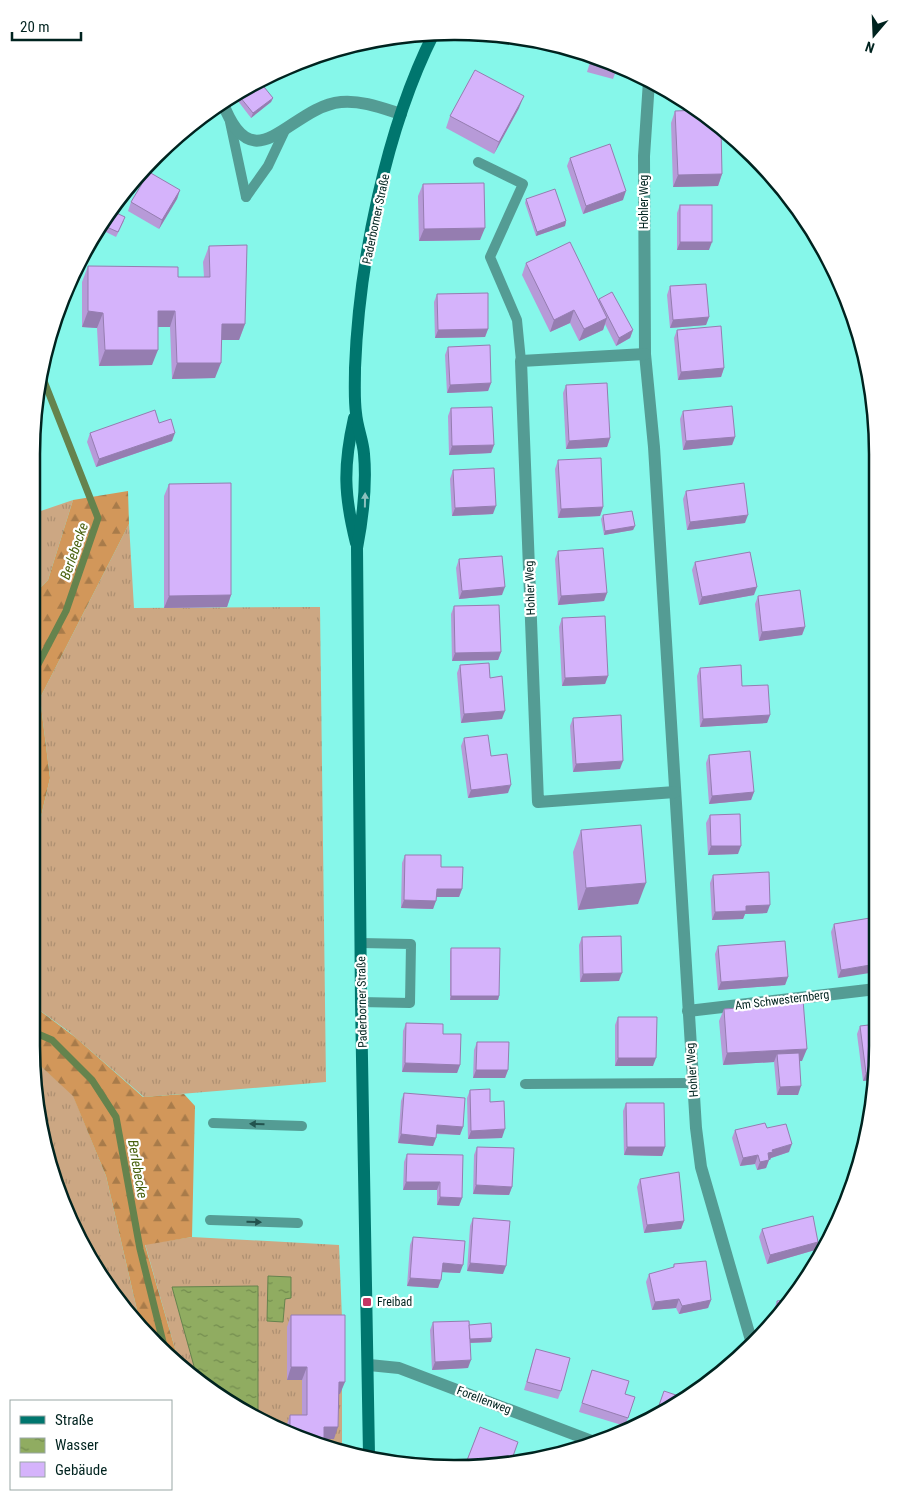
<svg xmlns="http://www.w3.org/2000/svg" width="909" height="1500" font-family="'Roboto Condensed',sans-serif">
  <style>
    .grass { fill: url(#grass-tufts) }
    .forest { fill: url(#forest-firs) }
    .water { fill: url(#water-ripples); stroke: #65834d }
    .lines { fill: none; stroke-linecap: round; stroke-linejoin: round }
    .stream { stroke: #65834d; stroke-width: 7 }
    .lane { stroke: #549c94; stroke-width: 10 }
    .street { stroke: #549c94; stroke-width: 12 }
    .secondary { stroke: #00766e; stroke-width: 12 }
    .wall { fill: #b79ad8 }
    .shaded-wall { fill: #957db0 }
    .building { fill: #d5b3fb; stroke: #957db0 }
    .oneway { fill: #8cc1be }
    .oneway2 { fill: #22534e }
    .poi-dot { fill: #c43664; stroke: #fff; stroke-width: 2 }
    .labels { text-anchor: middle; stroke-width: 4.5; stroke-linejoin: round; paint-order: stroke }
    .street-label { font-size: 12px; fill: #00231f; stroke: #fff }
    .poi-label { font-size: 12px; fill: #00231f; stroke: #fff; text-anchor: start }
    .water-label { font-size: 14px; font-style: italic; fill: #48600d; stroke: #fff }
    .rim { fill: none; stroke: #00231f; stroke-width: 2.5 }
  </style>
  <defs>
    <pattern id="grass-tufts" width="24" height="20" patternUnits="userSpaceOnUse" patternTransform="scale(1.25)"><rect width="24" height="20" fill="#cca783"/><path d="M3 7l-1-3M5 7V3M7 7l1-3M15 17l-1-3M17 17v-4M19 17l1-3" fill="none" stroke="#ad8f71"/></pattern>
    <pattern id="forest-firs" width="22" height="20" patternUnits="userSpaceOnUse" patternTransform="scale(1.25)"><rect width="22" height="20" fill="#d2975a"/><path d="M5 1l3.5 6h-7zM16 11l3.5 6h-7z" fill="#a87b4a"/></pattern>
    <pattern id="water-ripples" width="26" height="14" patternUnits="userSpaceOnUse" patternTransform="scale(1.25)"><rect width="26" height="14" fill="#90ac61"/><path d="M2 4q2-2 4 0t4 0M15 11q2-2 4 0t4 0" fill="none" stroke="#738c4f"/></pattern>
  </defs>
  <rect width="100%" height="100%" fill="#86f7ea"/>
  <g class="grass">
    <path d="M73,500L48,580L32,596V514Z"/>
    <path d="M129,524L134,608L320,607L326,1082L144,1097L68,1031L31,1004L32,855L50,778L40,698Z"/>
    <path d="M34,1060L73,1095L106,1176L140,1323L119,1303L54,1181Z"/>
    <path d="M192,1237L339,1245L342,1318V1450L319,1446L219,1397L178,1359L145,1244Z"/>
  </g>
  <g class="forest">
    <path d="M128,491L129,524L40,698L50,778L32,855V596L48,580L73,500Z"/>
    <path d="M31,1004L75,1037L143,1097L184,1094L195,1106L192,1237L145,1245L178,1359L140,1323L106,1176L73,1096L34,1060L31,1045Z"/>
  </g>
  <g class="water">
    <path d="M268,1276L291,1277V1298L285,1299L283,1322L267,1321Z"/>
    <path d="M258,1286V1417L219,1397L197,1377L172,1287Z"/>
  </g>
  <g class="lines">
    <g class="stream">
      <path d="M32,676L66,611L98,518L42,376"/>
      <path d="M31,1031L52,1040L92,1080L116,1117L140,1249L164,1346"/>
    </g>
    <g class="lane">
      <path d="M230,122L246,197"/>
      <path d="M478,162L523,184L490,257L517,320L521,361"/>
      <path d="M246,197L268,166L286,128"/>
      <path d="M361,1002L410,1003L411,944L361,943"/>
      <path d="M525,1084L693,1083"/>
      <path d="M213,1123L302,1126"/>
      <path d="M210,1220L298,1223"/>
    </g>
    <g class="street">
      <path d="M649,81L644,156L645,354L654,447L696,1128L701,1167L751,1340"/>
      <path d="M222,101C254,187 289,107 341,102C361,100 382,108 401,114"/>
      <path d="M645,354L521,361L538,802L675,792"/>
      <path d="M688,1011L876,989"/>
      <path d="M369,1365L399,1368L597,1443"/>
    </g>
    <g class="secondary">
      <path d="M354,418C343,467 344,495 356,543"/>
      <path d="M369,1455L361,1002L357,548C363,517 367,487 364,454C363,440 357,427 356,413C354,399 355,382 355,368C359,262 386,128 434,33"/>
    </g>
  </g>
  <g class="wall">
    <path d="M592,56L617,64L616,71L613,79L587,72Z"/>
    <path d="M240,97L273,98L271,102L251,118L238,101Z"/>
    <path d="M519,108L494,154L446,128L450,116Z"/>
    <path d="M675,111L722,174L718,186L673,187L671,123Z"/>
    <path d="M570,158L623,200L583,214L567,166Z"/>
    <path d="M423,184L480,240L419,241L418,196Z"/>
    <path d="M180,190L177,199L159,229L128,211L131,202Z"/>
    <path d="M526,199L566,221L565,226L536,236L525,203Z"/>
    <path d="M680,205L709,250H677V213Z"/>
    <path d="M103,219L124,221L116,237L98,228Z"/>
    <path d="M209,246L245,324L239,340H222L215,378L172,379L170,327H158L152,365L99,366L97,328L82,327V282L88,266L178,277H204L203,262Z"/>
    <path d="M526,263L598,300L599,299L633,330L630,338L616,346L605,324L603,330L579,341L570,323L550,332L522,275Z"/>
    <path d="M670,286L709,317L706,325L670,328L667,295Z"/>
    <path d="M437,294L488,329L485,337L435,338L434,302Z"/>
    <path d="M677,330L724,368L721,377L678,380L674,338Z"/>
    <path d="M448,347L491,383L488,391L447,393L445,355Z"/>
    <path d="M566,385L610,438L607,447L566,449L563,393Z"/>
    <path d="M451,408L494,445L491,453L449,455L448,416Z"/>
    <path d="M683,411L735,437L732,445L683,450L680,419Z"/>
    <path d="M159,423L172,441L96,467L87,442L90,433Z"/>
    <path d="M558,460L603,507L600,516L558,518L555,469Z"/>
    <path d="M453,470L493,514L452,516L450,479Z"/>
    <path d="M169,484L231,595L227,607L164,608V496Z"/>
    <path d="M686,491L745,523L687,530L683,499Z"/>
    <path d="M603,515L635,526L633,530L604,535L601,519Z"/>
    <path d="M558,551L607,593L604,601L558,605L555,559Z"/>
    <path d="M459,559L502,595L459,599L456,568Z"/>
    <path d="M695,562L754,595L699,605L692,570Z"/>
    <path d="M758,596L805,627L802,635L759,641L755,604Z"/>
    <path d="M454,606L501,652L498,660L452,661L451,614Z"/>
    <path d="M562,618L608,676L605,684L562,686L559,627Z"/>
    <path d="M460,665L490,678L502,719L461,723L457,673Z"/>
    <path d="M700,668L742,686L770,715L767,723L700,727L697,676Z"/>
    <path d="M573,718L620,769L573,772L570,726Z"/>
    <path d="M464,738L491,756L508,793L468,798L461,746Z"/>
    <path d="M709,755L754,792L751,800L709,804L706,763Z"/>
    <path d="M710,815L738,854L708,855L706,823Z"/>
    <path d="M581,830L638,904L578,910L573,852Z"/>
    <path d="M405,855L441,867L462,889L459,897H437L433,909L401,908L402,863Z"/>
    <path d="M713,875L767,913L745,914L743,919L712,920L710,883Z"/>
    <path d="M876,917L838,978L831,932L834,924Z"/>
    <path d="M582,937L619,981L580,982L579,945Z"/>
    <path d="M718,946L788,977L785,985L718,990L715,954Z"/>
    <path d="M451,948L499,996L498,1000H450V952Z"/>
    <path d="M780,1001L802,1061H800L798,1095H777L774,1062L723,1065L719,1021L724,1009L779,1005Z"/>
    <path d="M618,1017L653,1066H615V1025Z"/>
    <path d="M406,1023L443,1034L460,1065L457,1073L402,1072L403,1031Z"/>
    <path d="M860,1026L877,1073L863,1081L857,1034Z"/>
    <path d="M477,1042L508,1070L505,1078H473L474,1050Z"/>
    <path d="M470,1090L490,1102L502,1138L468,1139L467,1098Z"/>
    <path d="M404,1093L463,1127L460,1135L436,1134V1138L433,1146L398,1143L401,1101Z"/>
    <path d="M626,1103L665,1147L662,1156L624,1155L623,1111Z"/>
    <path d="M767,1128L789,1152L771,1158L770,1160H769L766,1168L757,1170L755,1164L740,1166L732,1138L735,1130Z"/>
    <path d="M477,1147L512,1187L509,1195L473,1194L474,1155Z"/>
    <path d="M407,1154L462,1198L459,1206L437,1205V1190H403L404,1162Z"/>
    <path d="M640,1179L684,1221L681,1229L644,1233L637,1187Z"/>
    <path d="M473,1218L503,1274L467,1271L470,1226Z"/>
    <path d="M762,1229L818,1242L815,1250L767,1264L759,1237Z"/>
    <path d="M413,1237L460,1273L442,1272L438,1288L407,1286L410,1245Z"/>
    <path d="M674,1264L711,1300L708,1308L679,1314L676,1308L652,1310L646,1282L649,1274L673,1268Z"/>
    <path d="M789,1299L775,1314L774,1309L777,1301Z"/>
    <path d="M291,1315L340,1394H338L334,1439H324L319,1446L286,1430V1427L290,1415H302V1380H287V1327Z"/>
    <path d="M433,1322L469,1325L491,1342L470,1343L468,1368L432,1370L430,1330Z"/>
    <path d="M536,1349L561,1391L558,1399L524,1390Z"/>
    <path d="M592,1370L625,1394L628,1418L625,1426L579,1412Z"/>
    <path d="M480,1427L512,1459L464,1467Z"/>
  </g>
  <g class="shaded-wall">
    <path d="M524,96L519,108L494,154L499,142Z"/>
    <path d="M273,98L271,102L251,118L253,113Z"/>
    <path d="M684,100L690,103L693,105H682Z"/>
    <path d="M722,174L718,186L673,187L678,175Z"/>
    <path d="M180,190L177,199L159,229L162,220Z"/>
    <path d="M626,191L623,200L583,214L586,206Z"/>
    <path d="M566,221L565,226L536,236L537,232Z"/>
    <path d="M485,228L480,240L419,241L424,229Z"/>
    <path d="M680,242H712L709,250H677Z"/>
    <path d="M574,310L570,323L550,332L554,320Z"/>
    <path d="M88,311L103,313L97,328L82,327Z"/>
    <path d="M158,311H175L170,327H153Z"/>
    <path d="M709,317L706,325L670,328L673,320Z"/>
    <path d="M607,318L603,330L579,341L584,329Z"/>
    <path d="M222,324H245L239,340H217Z"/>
    <path d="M488,329L485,337L435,338L438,330Z"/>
    <path d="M633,330L630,338L616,346L619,338Z"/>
    <path d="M105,350H158L152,365L99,366Z"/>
    <path d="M177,363H221L215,378L172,379Z"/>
    <path d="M724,368L721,377L678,380L681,372Z"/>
    <path d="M491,383L488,391L447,393L450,385Z"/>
    <path d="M175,433L172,441L96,467L99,459Z"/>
    <path d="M735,437L732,445L683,450L686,441Z"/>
    <path d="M610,438L607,447L566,449L569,441Z"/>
    <path d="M494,445L491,453L449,455L452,446Z"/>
    <path d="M496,506L493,514L452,516L455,508Z"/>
    <path d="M603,507L600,516L558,518L561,509Z"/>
    <path d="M748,515L745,523L687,530L690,522Z"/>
    <path d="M635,526L633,530L604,535L605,531Z"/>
    <path d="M505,587L502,595L459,599L462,591Z"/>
    <path d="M757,587L754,595L699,605L702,597Z"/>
    <path d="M607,593L604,601L558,605L561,596Z"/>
    <path d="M231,595L227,607L164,608L169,596Z"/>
    <path d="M805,627L802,635L759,641L762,632Z"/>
    <path d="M501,652L498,660L452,661L455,653Z"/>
    <path d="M608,676L605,684L562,686L565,678Z"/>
    <path d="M505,711L502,719L461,723L464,714Z"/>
    <path d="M770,715L767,723L700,727L703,719Z"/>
    <path d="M623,761L620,769L573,772L576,764Z"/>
    <path d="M511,785L508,793L468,798L471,790Z"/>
    <path d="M754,792L751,800L709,804L712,796Z"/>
    <path d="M711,846H741L738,854L708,855Z"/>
    <path d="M646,883L638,904L578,910L586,888Z"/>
    <path d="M437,889H462L459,897H434Z"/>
    <path d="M404,900L436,901L433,909L401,908Z"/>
    <path d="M770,905L767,913L745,914L743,919L712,920L715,912L746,906Z"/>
    <path d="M876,964V972L838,978L841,970Z"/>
    <path d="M622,973L619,981L580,982L583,974Z"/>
    <path d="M788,977L785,985L718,990L721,982Z"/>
    <path d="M451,996H499L498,1000H450Z"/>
    <path d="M807,1049L802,1061L778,1062L777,1054L774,1062L723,1065L727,1053Z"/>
    <path d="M618,1058H656L653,1066H615Z"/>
    <path d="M405,1063L460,1065L457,1073L402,1072Z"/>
    <path d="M476,1070H508L505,1078H473Z"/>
    <path d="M877,1072L876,1080L863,1081L866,1073Z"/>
    <path d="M801,1086L798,1095H777L780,1087Z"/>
    <path d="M437,1125L463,1127L460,1135L434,1133Z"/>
    <path d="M505,1129L502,1138L468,1139L471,1131Z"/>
    <path d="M401,1134L436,1138L433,1146L398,1143Z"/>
    <path d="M792,1144L789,1152L771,1158L770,1160H769L766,1168L757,1170L760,1162L772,1150Z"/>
    <path d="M627,1147H665L662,1156L624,1155Z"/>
    <path d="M758,1155L755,1164L740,1166L743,1158Z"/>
    <path d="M406,1182H440L437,1190H403Z"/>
    <path d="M476,1185L512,1187L509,1195L473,1194Z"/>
    <path d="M440,1197L462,1198L459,1206L437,1205Z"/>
    <path d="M684,1221L681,1229L644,1233L647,1225Z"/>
    <path d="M818,1242L815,1250L767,1264L770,1255Z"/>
    <path d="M443,1263L463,1265L460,1273L440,1272Z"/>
    <path d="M470,1263L506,1266L503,1274L467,1271Z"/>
    <path d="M410,1278L441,1280L438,1288L407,1286Z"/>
    <path d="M679,1299L676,1308L652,1310L655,1302Z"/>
    <path d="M711,1300L708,1308L679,1314L682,1306Z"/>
    <path d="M492,1338L491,1342L466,1343L468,1339Z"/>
    <path d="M471,1360L468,1368L432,1370L435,1362Z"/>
    <path d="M291,1367H307L302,1380H287Z"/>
    <path d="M339,1382H345L340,1394H334Z"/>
    <path d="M324,1427H338L334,1439H319Z"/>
  </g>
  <g class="building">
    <path d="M592,56L618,64L616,71L590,64Z"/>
    <path d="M475,70L524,96L499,142L450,116Z"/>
    <path d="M260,82L273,98L253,113L240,97Z"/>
    <path d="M699,110L721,128L722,174L678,175L675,111Z"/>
    <path d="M610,144L626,191L586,206L570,158Z"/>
    <path d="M149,172L180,190L162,220L131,202Z"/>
    <path d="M484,183L485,228L424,229L423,184Z"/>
    <path d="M555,189L566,221L537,232L526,199Z"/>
    <rect x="680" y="205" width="32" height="37"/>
    <path d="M110,210L125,217L118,232L100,224L103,219Z"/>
    <path d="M570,242L607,318L584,329L574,310L554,320L526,263Z"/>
    <path d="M247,245L245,324H222L221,363H177L175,311H158V350H105L103,313L88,311V266L178,267V277H210L209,246Z"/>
    <path d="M706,284L709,317L673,320L670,286Z"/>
    <path d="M612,292L633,330L619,338L599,299Z"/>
    <path d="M488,293V329L438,330L437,294Z"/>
    <path d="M721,326L724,368L681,372L677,330Z"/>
    <path d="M490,345L491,383L450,385L448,347Z"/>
    <path d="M607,383L610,438L569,441L566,385Z"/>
    <path d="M732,406L735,437L686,441L683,411Z"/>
    <path d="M492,407L494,445L452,446L451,408Z"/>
    <path d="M155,410L159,423L171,419L175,433L99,459L90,433Z"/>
    <path d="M601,458L603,507L561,509L558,460Z"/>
    <path d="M494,468L496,506L455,508L453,470Z"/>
    <path d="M231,483V595L169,596V484Z"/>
    <path d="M744,483L748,515L690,522L686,491Z"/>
    <path d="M632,511L635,526L605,531L603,515Z"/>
    <path d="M603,548L607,593L561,596L558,551Z"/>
    <path d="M750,552L757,587L702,597L695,562Z"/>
    <path d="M502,556L505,587L462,591L459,559Z"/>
    <path d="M800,590L805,627L762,632L758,596Z"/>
    <path d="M499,605L501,652L455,653L454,606Z"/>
    <path d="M605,616L608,676L565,678L562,618Z"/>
    <path d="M489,663L490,678L502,676L505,711L464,714L460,665Z"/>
    <path d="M741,665L742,686L768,685L770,715L703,719L700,668Z"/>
    <path d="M621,715L623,761L576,764L573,718Z"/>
    <path d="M488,735L491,756L507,754L511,785L471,790L464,738Z"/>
    <path d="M750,751L754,792L712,796L709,755Z"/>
    <path d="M740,814L741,846H711L710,815Z"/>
    <path d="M641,825L646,883L586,888L581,830Z"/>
    <path d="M405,855H441V867H463L462,889H437L436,901L404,900Z"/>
    <path d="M769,872L770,905L746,906V911L715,912L713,875Z"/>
    <path d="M876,917V964L841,970L834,924Z"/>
    <path d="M621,936L622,973L583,974L582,937Z"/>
    <path d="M785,941L788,977L721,982L718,946Z"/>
    <path d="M451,948H500L499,996H451Z"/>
    <path d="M803,1000L807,1049L727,1053L724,1009L780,1005V1001Z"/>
    <path d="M618,1017H657L656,1058H618Z"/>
    <path d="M406,1023L443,1024V1034H461L460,1065L405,1063Z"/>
    <path d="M877,1024V1072L866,1073L860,1026Z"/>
    <path d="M477,1042H509L508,1070H476Z"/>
    <path d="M799,1053L801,1086L780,1087L777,1054Z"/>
    <path d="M490,1089V1102L504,1101L505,1129L471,1131L470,1090Z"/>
    <path d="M404,1093L465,1098L463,1127L437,1125L436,1138L401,1134Z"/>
    <path d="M626,1103H664L665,1147H627Z"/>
    <path d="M765,1123L767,1128L786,1124L792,1144L772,1150L773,1152L768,1153L769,1160L760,1162L758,1155L743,1158L735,1130Z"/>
    <path d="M477,1147L514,1148L512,1187L476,1185Z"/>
    <path d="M407,1154L463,1155L462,1198L440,1197V1182H406Z"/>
    <path d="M679,1172L684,1221L647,1225L640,1179Z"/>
    <path d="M813,1216L818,1242L770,1255L762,1229Z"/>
    <path d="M473,1218L510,1221L506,1266L470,1263Z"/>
    <path d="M413,1237L465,1241L463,1265L443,1263L441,1280L410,1278Z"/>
    <path d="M706,1261L711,1300L682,1306L679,1299L655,1302L649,1274L674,1267V1264Z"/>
    <path d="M789,1299L778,1311L777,1301Z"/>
    <path d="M291,1315H345V1382H339L338,1427H324V1447L319,1446L290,1432V1415H307V1367H291Z"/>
    <path d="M469,1321L471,1360L435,1362L433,1322Z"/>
    <path d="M491,1323L492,1338L470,1339L469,1325Z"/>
    <path d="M536,1349L570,1358L561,1391L527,1382Z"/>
    <path d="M592,1370L629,1381L625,1394L635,1397L628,1418L582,1403Z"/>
    <path d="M664,1391L682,1397L657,1411Z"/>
    <path d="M480,1427L518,1442L512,1459L472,1466L466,1463Z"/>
    <path d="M546,1449L555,1452L544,1454Z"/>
  </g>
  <defs><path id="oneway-solid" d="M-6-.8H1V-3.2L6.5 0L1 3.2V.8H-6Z" transform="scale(1.25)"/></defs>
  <use class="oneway" href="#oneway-solid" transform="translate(365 500) rotate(-89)"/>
  <g class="oneway2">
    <use href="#oneway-solid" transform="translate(257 1124) rotate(-178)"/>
    <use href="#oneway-solid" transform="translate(254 1222) rotate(2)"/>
  </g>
  <rect class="poi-dot" x="362" y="1297" width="10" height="10" rx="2.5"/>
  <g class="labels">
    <g class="street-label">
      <text transform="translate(644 202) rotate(-90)" y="4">Hohler Weg</text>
      <text transform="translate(376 219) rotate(-78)" y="4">Paderborner Straße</text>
      <text transform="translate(530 588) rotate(-92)" y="4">Hohler Weg</text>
      <text transform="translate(782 1000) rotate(-7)" y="4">Am Schwesternberg</text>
      <text transform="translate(362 1002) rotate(-91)" y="4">Paderborner Straße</text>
      <text transform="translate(692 1070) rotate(-94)" y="4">Hohler Weg</text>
      <text transform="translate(484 1400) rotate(21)" y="4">Forellenweg</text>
    </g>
    <g class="poi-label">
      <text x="377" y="1306">Freibad</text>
    </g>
    <g class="water-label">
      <text transform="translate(74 551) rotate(-71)" y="5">Berlebecke</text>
      <text transform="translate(138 1169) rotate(80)" y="5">Berlebecke</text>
    </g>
  </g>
  <path d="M0 0H909V1500H0ZM454 40H455A414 414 0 0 1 869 454V1046A414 414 0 0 1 455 1460H454A414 414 0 0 1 40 1046V454A414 414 0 0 1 454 40Z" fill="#fff" fill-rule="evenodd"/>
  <path class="rim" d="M454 40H455A414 414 0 0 1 869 454V1046A414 414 0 0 1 455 1460H454A414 414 0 0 1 40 1046V454A414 414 0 0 1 454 40Z"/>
  <rect x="10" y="1400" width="162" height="90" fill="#ffffff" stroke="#99a7a5"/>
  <rect x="20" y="1416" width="25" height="8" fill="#00766e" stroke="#99a7a5"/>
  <text x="55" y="1425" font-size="15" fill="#00231f">Straße</text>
  <rect x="20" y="1438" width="25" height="15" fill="url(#water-ripples)" stroke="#99a7a5"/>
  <text x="55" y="1450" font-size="15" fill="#00231f">Wasser</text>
  <rect x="20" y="1462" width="25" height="15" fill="#d5b3fb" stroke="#99a7a5"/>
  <text x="55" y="1475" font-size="15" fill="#00231f">Gebäude</text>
  <g transform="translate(874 35) rotate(199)" stroke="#ffffff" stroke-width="4" paint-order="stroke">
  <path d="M0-4L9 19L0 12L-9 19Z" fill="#00231f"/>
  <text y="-8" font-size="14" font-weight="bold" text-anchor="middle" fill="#00231f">N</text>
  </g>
  <path d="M12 32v8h69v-8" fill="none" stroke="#00231f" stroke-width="2.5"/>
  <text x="20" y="32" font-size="15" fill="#00231f" stroke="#ffffff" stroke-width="4" paint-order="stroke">20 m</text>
</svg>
